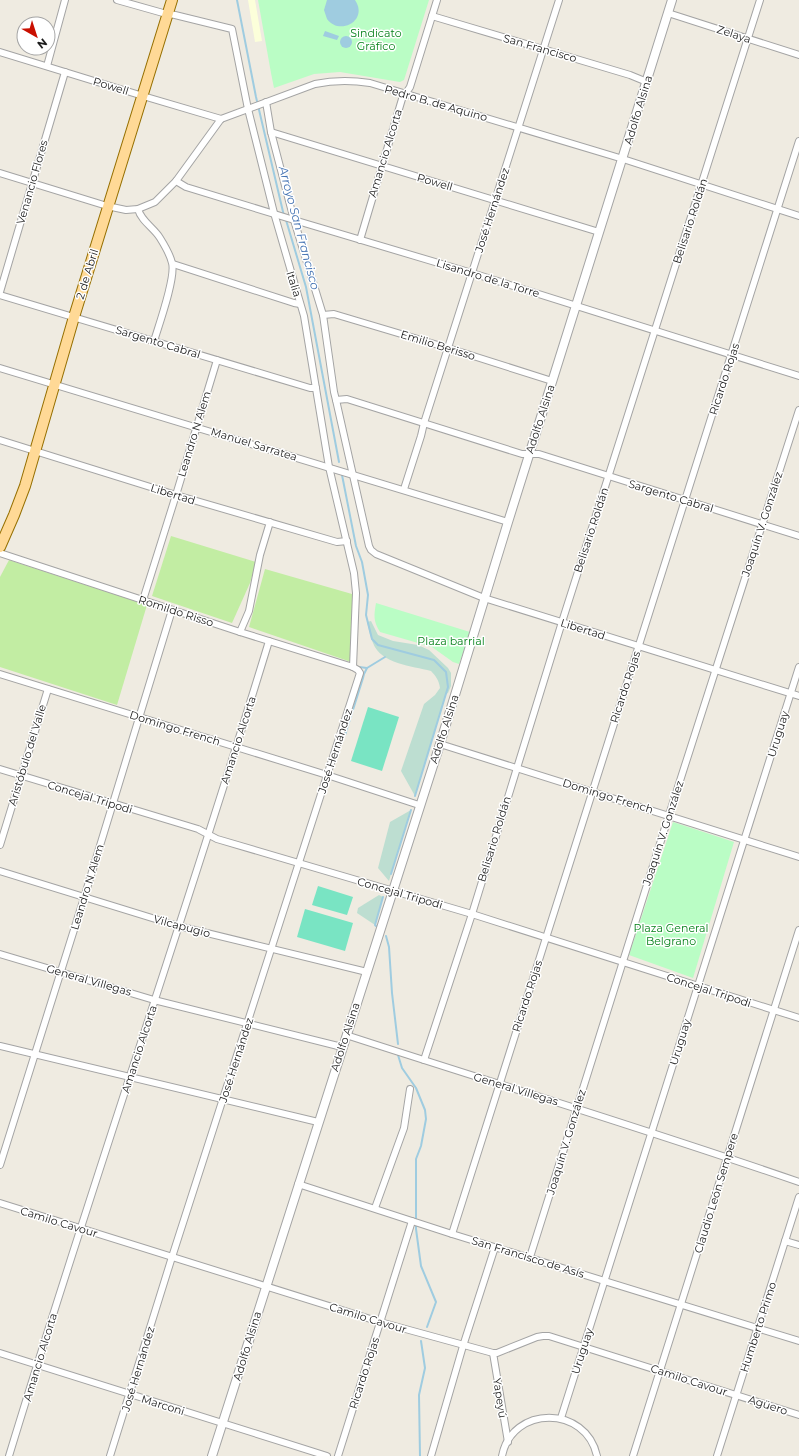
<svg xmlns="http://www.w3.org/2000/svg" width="799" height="1456" font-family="Montserrat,sans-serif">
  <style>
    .education { fill: #fcffda }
    .grass { fill: #c2eda3 }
    .wetland { fill: #bdded1 }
    .park { fill: #bafdc5 }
    .pitch { fill: #79e4c3 }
    .water { fill: #9fcce0 }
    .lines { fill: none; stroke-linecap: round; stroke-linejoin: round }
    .stream { stroke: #9fcce0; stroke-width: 2 }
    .minor-casing { stroke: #a4a4a4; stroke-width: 8 }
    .tertiary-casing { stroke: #a4a4a4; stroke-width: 10 }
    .primary-casing { stroke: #956f00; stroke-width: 12 }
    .minor { stroke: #fff; stroke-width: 6 }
    .tertiary { stroke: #fff; stroke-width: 8 }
    .primary { stroke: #ffd996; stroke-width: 10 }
    .labels { text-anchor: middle; stroke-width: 3; stroke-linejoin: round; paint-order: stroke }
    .park-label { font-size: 11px; fill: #048118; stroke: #fff }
    .street-label { font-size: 11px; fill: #1d1d1d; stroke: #fff }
    .water-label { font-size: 12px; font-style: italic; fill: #4372b2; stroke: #fff }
  </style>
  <rect width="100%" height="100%" fill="#efebe1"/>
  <path class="education" d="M248,0H255L262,41L255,42Z"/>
  <g class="grass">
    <path d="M171,536L256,562L250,583L232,623L152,596Z"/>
    <path d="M9,560L147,605L117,705L0,667V577Z"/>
    <path d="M265,569L352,594L353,649L350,657L351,662L249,627Z"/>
  </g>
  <g class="wetland">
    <path d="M371,621L378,635L393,641L418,645L429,650L448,668L451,673V686L448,693L446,694L415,796L401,771L424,704L435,695L440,688C439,681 436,676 431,671C412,666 381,664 373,643C370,637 369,629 367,622Z"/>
    <path d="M411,810L391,874L389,881L378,868L390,822Z"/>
    <path d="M379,895L383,897L375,925L357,913L358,908Z"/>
  </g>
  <g class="park">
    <path d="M258,0H429L404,80L400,82L340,72L314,74L274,88L271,73Z"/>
    <path d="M376,603L470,632L459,664L453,662L432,647L380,632C373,621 374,615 376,603Z"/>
    <path d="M673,822L734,842L693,978L629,955Z"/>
  </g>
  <g class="pitch">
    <path d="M368,707L399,717L382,771L351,761Z"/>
    <path d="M318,886L353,897L347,915L312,905Z"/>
    <path d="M305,909L353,923L345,951L297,937Z"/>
  </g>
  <g class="water">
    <path d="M327,0H355C369,21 339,36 327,19C326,16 325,13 324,10Z"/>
    <path d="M325,31L339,36L337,40L323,36Z"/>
    <circle cx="346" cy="42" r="6"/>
  </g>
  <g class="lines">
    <g class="stream">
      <path d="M237,0L256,97L284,216"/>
      <path d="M286,220L306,287L339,462"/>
      <path d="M342,475L356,546L362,562L368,595L366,615L372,639L378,645L434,660L446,672L448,687L415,796"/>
      <path d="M359,667L367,668L385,657"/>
      <path d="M345,735L363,678L364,674L367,668"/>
      <path d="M391,874L411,810"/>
      <path d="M376,926L375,925L383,897"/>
      <path d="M386,936L389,947L392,993L398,1044"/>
      <path d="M398,1055L402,1068L416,1088L425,1110L426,1119L421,1146L416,1159V1229L421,1266L436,1302L427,1327"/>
      <path d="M420,1456L419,1395L425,1368L421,1341"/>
    </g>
    <defs>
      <g id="minor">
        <path d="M117,0L163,13L175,15L232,29L248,109L274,213L304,316L329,467L354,573L356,593L353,667"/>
        <path d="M668,13L799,55"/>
        <path d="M432,16L630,75L647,82"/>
        <path d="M0,52L143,96L221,119"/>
        <path d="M47,66L65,0"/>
        <path d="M266,102L271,132L294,220L323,315L334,392L336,400L369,546L371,550L376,554L484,598L799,696"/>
        <path d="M271,132L599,232"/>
        <path d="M0,173L107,206L126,210L138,209L155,202L176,181L221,119L315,84C334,80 351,80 370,83L623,159L799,216"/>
        <path d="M176,181L186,187L294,220L472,273L799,376"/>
        <path d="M138,209C141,221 154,228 160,238C165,246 170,254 172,263C176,277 159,325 154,341"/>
        <path d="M360,240L402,99L410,87L437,0"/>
        <path d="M173,264L294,303L300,304"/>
        <path d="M0,292L65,72"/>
        <path d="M0,295L310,388H316"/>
        <path d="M323,315L334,314L448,348L552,381"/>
        <path d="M0,368L508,522"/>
        <path d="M336,400L347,399L522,454H539L799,536"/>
        <path d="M0,440L176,495L337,542L347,541"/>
        <path d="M404,489L421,436L424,423L559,0"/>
        <path d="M0,553L240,632L353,667L358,670L360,673L172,1257L110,1456"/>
        <path d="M143,600L176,495L217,360"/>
        <path d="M240,632L249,611L260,555L270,522"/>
        <path d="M0,674L327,775L419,805"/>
        <path d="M440,744L799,857"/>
        <path d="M0,769L198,829L217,839L472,914L799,1018"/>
        <path d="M0,845L48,689"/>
        <path d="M0,871L178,926L367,972"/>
        <path d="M0,954L154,1000L342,1047"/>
        <path d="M346,1035C497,1084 649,1130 799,1182"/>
        <path d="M0,1046L318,1122"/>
        <path d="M424,1060L472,914L562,622L760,0"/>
        <path d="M0,1165L84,898L172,610"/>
        <path d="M298,1184L452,1234L799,1341"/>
        <path d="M0,1203L380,1322L493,1353H497L537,1337L543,1336H549L799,1415"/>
        <path d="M375,1208L404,1128L410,1089"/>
        <path d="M452,1234L799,141"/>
        <path d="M785,1241L799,1245"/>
        <path d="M530,1257L669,815L799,410"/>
        <path d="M0,1353L327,1456"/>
        <path d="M493,1353L508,1442"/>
        <path d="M561,1418L799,667"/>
        <path d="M9,1456C92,1183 186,914 269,641"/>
        <path d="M338,1456L412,1221"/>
        <path d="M431,1456L463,1346L495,1247"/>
        <path d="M502,1456C512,1405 586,1405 597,1456"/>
        <path d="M633,1456L799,930"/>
        <path d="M717,1456L799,1197"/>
      </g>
      <path id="tertiary" d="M212,1456L440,744L508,522L672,0"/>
      <path id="primary" d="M0,547L14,515L25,486L74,317L172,0"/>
    </defs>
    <use href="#minor" class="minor-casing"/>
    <use href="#tertiary" class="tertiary-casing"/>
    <use href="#primary" class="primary-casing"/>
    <use href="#minor" class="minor"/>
    <use href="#tertiary" class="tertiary"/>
    <use href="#primary" class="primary"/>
  </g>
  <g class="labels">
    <g class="park-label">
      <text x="376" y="37">Sindicato<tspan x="376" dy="13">Gráfico</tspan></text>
      <text x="451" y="645">Plaza barrial</text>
      <text x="671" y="932">Plaza General<tspan x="671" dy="13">Belgrano</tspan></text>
    </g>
    <g class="street-label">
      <text transform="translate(734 34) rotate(18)" y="4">Zelaya</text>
      <text transform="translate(540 48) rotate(16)" y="4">San Francisco</text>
      <text transform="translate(111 86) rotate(17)" y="4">Powell</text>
      <text transform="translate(436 103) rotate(16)" y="4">Pedro B. de Aquino</text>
      <text transform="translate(638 110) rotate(-73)" y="4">Adolfo Alsina</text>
      <text transform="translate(385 153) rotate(-73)" y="4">Amancio Alcorta</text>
      <text transform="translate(32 182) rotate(-74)" y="4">Venancio Flores</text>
      <text transform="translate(435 182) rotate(16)" y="4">Powell</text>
      <text transform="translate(492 210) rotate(-72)" y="4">José Hernández</text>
      <text transform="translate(690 221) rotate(-72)" y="4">Belisario Roldán</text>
      <text transform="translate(87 274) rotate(-73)" y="4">2 de Abril</text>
      <text transform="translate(488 278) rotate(17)" y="4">Lisandro de la Torre</text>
      <text transform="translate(294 284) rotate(73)" y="4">Italia</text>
      <text transform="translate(158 342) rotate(17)" y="4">Sargento Cabral</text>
      <text transform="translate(438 345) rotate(17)" y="4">Emilio Berisso</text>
      <text transform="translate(724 379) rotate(-72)" y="4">Ricardo Rojas</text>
      <text transform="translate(540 419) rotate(-72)" y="4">Adolfo Alsina</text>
      <text transform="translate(194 434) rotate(-73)" y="4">Leandro N Alem</text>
      <text transform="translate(254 444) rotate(17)" y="4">Manuel Sarratea</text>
      <text transform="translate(173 494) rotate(17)" y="4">Libertad</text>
      <text transform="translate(671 496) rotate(17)" y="4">Sargento Cabral</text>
      <text transform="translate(762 524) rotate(-72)" y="4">Joaquín V. González</text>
      <text transform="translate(591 530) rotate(-72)" y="4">Belisario Roldán</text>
      <text transform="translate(176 611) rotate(18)" y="4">Romildo Risso</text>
      <text transform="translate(583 629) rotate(17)" y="4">Libertad</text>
      <text transform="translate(625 687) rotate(-72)" y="4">Ricardo Rojas</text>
      <text transform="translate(175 728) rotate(17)" y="4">Domingo French</text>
      <text transform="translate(444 729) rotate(-72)" y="4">Adolfo Alsina</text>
      <text transform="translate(778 734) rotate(-73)" y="4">Uruguay</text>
      <text transform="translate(238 740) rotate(-72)" y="4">Amancio Alcorta</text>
      <text transform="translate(335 751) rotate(-72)" y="4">José Hernández</text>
      <text transform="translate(27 755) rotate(-73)" y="4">Aristóbulo del Valle</text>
      <text transform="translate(608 796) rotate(17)" y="4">Domingo French</text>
      <text transform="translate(90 797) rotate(17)" y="4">Concejal Tripodi</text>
      <text transform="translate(663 833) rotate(-72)" y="4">Joaquín V. González</text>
      <text transform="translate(494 839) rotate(-73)" y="4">Belisario Roldán</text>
      <text transform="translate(87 887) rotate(-73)" y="4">Leandro N Alem</text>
      <text transform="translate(400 893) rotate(16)" y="4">Concejal Tripodi</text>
      <text transform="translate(182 926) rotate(15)" y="4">Vilcapugio</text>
      <text transform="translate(89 980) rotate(16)" y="4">General Villegas</text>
      <text transform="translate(709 990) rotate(18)" y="4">Concejal Tripodi</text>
      <text transform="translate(527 996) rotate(-72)" y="4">Ricardo Rojas</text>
      <text transform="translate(345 1037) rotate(-72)" y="4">Adolfo Alsina</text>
      <text transform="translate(680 1042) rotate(-73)" y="4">Uruguay</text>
      <text transform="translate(139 1049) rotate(-72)" y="4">Amancio Alcorta</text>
      <text transform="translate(236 1060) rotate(-72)" y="4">José Hernández</text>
      <text transform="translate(516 1089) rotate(17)" y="4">General Villegas</text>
      <text transform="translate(566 1142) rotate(-73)" y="4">Joaquín V. González</text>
      <text transform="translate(716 1193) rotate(-73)" y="4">Claudio León Sempere</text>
      <text transform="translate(59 1222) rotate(17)" y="4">Camilo Cavour</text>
      <text transform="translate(528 1257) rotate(17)" y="4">San Francisco de Asís</text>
      <text transform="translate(368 1318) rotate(17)" y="4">Camilo Cavour</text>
      <text transform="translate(758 1327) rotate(-72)" y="4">Humberto Primo</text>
      <text transform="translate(247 1346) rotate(-73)" y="4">Adolfo Alsina</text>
      <text transform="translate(582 1351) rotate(-72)" y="4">Uruguay</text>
      <text transform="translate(40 1357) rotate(-73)" y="4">Amancio Alcorta</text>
      <text transform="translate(138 1369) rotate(-73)" y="4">José Hernández</text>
      <text transform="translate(364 1373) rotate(-72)" y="4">Ricardo Rojas</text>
      <text transform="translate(689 1380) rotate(18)" y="4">Camilo Cavour</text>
      <text transform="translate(500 1398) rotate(81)" y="4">Yapeyú</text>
      <text transform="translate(163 1405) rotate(17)" y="4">Marconi</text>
      <text transform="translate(768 1405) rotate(18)" y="4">Agüero</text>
    </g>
    <g class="water-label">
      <text transform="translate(299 228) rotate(75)" y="4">Arroyo San Francisco</text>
    </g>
  </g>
  <g transform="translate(36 36) rotate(141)"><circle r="19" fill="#ffffff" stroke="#a5a5a5"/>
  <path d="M0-3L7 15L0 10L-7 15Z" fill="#c90f00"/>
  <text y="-6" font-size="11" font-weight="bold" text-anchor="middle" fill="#1d1d1d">N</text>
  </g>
</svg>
